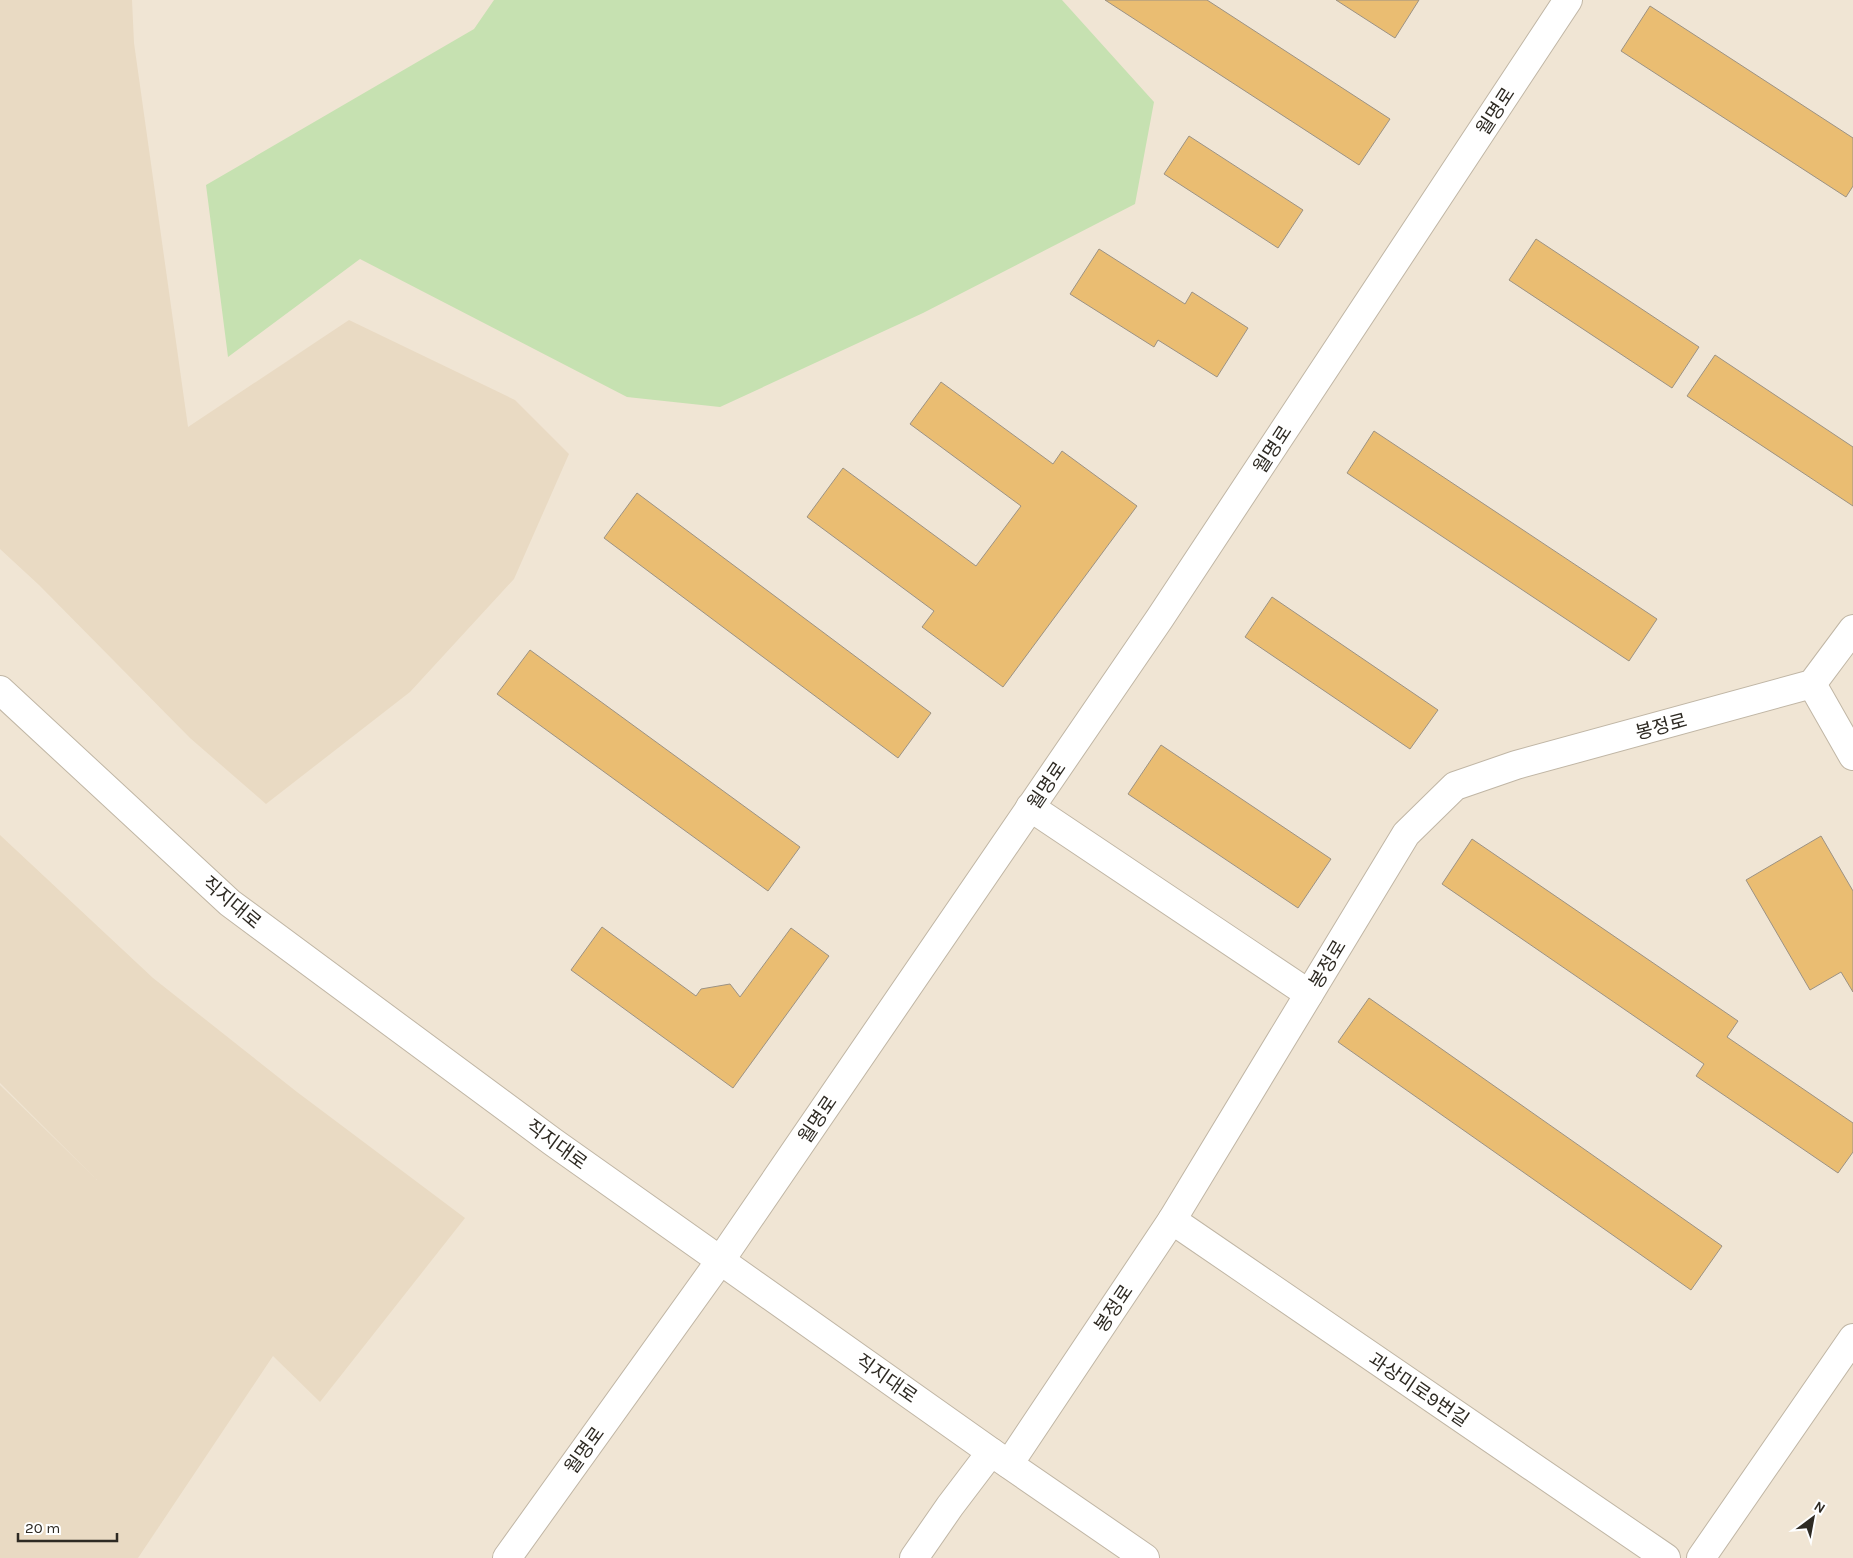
<svg xmlns="http://www.w3.org/2000/svg" width="1853" height="1558" font-family="Karla,'Noto Sans KR',sans-serif">
  <style>
    .built { fill: #e9dac3 }
    .green { fill: #c6e1b1 }
    .building { fill: #eabd72; stroke: #9c9283 }
    .lines { fill: none; stroke-linecap: round; stroke-linejoin: round }
    .minor-casing { stroke: #c0b6a5; stroke-width: 30 }
    .minor { stroke: #fff; stroke-width: 28 }
    .labels { text-anchor: middle; stroke-width: 5; stroke-linejoin: round; paint-order: stroke }
    .street-label { font-size: 19px; fill: #2e2a23; stroke: #fff }
  </style>
  <rect width="100%" height="100%" fill="#f0e5d4"/>
  <g class="built">
    <path d="M0,0H132L134,43L188,427L349,320L515,400L569,454L514,579L410,692L266,804L190,738L39,585L0,549Z"/>
    <path d="M0,835L153,978L297,1092L465,1218L320,1402L273,1356L138,1558H0V1085L97,1180L0,1083Z"/>
  </g>
  <path class="green" d="M494,0H1062L1154,102L1135,204L923,313L720,407L627,397L360,259L228,357L206,185L474,29Z"/>
  <g class="building">
    <path d="M1105,0H1207L1390,119L1359,165Z"/>
    <path d="M1336,0H1419L1395,38Z"/>
    <path d="M1650,6L1853,138V186L1846,197L1621,51Z"/>
    <path d="M1189,136L1303,210L1278,248L1164,174Z"/>
    <path d="M1536,239L1699,347L1672,388L1509,280Z"/>
    <path d="M1099,249L1185,304L1192,292L1248,328L1217,377L1158,340L1154,347L1070,294Z"/>
    <path d="M1715,355L1853,447V506L1687,396Z"/>
    <path d="M941,382L1053,464L1062,451L1137,506L1003,687L922,627L934,611L807,517L843,468L976,566L1021,506L910,424Z"/>
    <path d="M1374,431L1657,619L1629,661L1347,473Z"/>
    <path d="M637,493L931,713L898,758L604,538Z"/>
    <path d="M1272,597L1438,710L1410,749L1245,637Z"/>
    <path d="M530,650L800,847L768,891L497,694Z"/>
    <path d="M1161,745L1331,859L1298,908L1128,794Z"/>
    <path d="M1821,836L1853,891V992L1841,972L1810,990L1746,880Z"/>
    <path d="M1472,839L1738,1021L1727,1037L1853,1123V1152L1838,1173L1696,1076L1704,1064L1442,884Z"/>
    <path d="M602,927L696,996L701,989L730,984L740,997L791,928L829,956L733,1088L571,970Z"/>
    <path d="M1369,998L1722,1246L1691,1290L1338,1042Z"/>
  </g>
  <g class="lines">
    <defs>
      <g id="minor">
        <path d="M1812,684L1853,756"/>
        <path d="M0,690L230,903L553,1142L991,1452L1145,1558"/>
        <path d="M1030,807L1309,994"/>
        <path d="M1172,1220L1666,1558"/>
        <path d="M1009,1464L1172,1220L1406,834L1455,786L1516,765L1812,684L1853,629"/>
        <path d="M507,1558L720,1261L1160,618L1568,0"/>
        <path d="M914,1558L950,1506L991,1452"/>
        <path d="M1701,1558L1853,1338"/>
      </g>
    </defs>
    <use href="#minor" class="minor-casing"/>
    <use href="#minor" class="minor"/>
  </g>
  <g class="labels">
    <g class="street-label">
      <text transform="translate(1495 111) rotate(-57)" y="7">월명로</text>
      <text transform="translate(1272 449) rotate(-57)" y="7">월명로</text>
      <text transform="translate(1661 726) rotate(-15)" y="7">봉정로</text>
      <text transform="translate(1046 785) rotate(-56)" y="7">월명로</text>
      <text transform="translate(232 902) rotate(40)" y="7">직지대로</text>
      <text transform="translate(1327 964) rotate(-59)" y="7">봉정로</text>
      <text transform="translate(817 1119) rotate(-56)" y="7">월명로</text>
      <text transform="translate(557 1144) rotate(36)" y="7">직지대로</text>
      <text transform="translate(1113 1308) rotate(-56)" y="7">봉정로</text>
      <text transform="translate(887 1378) rotate(35)" y="7">직지대로</text>
      <text transform="translate(1419 1389) rotate(34)" y="7">과상미로9번길</text>
      <text transform="translate(584 1450) rotate(-54)" y="7">월명로</text>
    </g>
  </g>
  <g transform="translate(1813 1518) rotate(32)" stroke="#ffffff" stroke-width="4" paint-order="stroke">
  <path d="M0-4L9 19L0 12L-9 19Z" fill="#2e2a23"/>
  <text y="-8" font-size="14" font-weight="bold" text-anchor="middle" fill="#2e2a23">N</text>
  </g>
  <path d="M18 1533v8h99v-8" fill="none" stroke="#2e2a23" stroke-width="2.5"/>
  <text x="25" y="1533" font-size="15" fill="#2e2a23" stroke="#ffffff" stroke-width="4" paint-order="stroke">20 m</text>
</svg>
